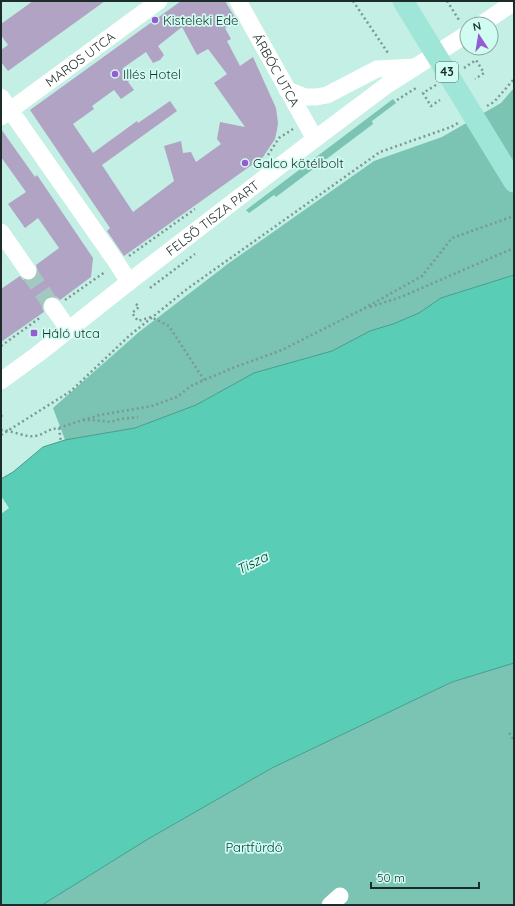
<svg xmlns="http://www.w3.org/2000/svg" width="515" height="906" font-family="Quicksand,sans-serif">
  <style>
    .green { fill: #7bc3b3 }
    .water { fill: #5acdb6; stroke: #479d8c }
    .pier { fill: #c4efe4 }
    .building { fill: #b0a3c3; fill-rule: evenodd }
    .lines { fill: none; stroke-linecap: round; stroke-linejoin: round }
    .minor-tunnel { stroke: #a2c8bf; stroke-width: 17; stroke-dasharray: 17 8; stroke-linecap: butt }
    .path { stroke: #799991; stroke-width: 2.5; stroke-dasharray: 2 3; stroke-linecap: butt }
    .minor { stroke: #fff; stroke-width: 17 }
    .major { stroke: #a0e6d8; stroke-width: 21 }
    .poi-dot { fill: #955bd3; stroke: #d1fcf1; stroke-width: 1.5 }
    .labels { text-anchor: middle; stroke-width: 3.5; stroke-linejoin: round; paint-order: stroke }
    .shield { fill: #d1fcf1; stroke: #526b65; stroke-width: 1 }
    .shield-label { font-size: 12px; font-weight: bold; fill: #1c2d29 }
    .poi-label { font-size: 13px; fill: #1c2d29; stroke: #d1fcf1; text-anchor: start }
    .street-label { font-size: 13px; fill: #1c2d29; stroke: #d1fcf1 }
    .park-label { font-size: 13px; fill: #033a32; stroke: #d1fcf1 }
    .water-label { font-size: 14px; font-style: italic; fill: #00362d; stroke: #d1fcf1 }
  </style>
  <rect width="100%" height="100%" fill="#c4efe4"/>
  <g class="green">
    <path d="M514,88V275L441,298L419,313L393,324L370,331L332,351L254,373L196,405L135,428L65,440L53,408L139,332L229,263L374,161L442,137L501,103Z"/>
    <path d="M393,99L396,103L372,121L373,124L276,197L274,195L249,213L246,210Z"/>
    <path d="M514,663V905H42L148,839L272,768L452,682Z"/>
  </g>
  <path class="water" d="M514,275V663L452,682L272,768L148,839L42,905H1V479L13,472L43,447L65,440L135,428L196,405L254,373L332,351L370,331L393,324L419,313L441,298Z"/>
  <path class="pier" d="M1,496L9,508L1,514Z"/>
  <g class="building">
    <path d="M33,1H105L8,71L1,62V50L8,45L1,35V24Z"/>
    <path d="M181,1H225L237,21L225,28L231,39L227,41L240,66L253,57L276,108L278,123L277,130L275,139L263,157L124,256L107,231L110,228L30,110ZM182,27L197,55L208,49L227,74L214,83L245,127L220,122L217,139L221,144L196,162L191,152L183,153L181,141L164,146L174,181L133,212L102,165L177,111L170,101L138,123L137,121L93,153L73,124L94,109L92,106L114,90L121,99L134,90L128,82L131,79L123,68L146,52L153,63L160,60L164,55L158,46Z"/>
    <path d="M1,129L35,177L37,175L93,258L91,277L60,300L57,297L51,296L46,298L43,301L42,307L44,312L1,342V289L20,276L23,280L28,281L34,279L37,276L38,271L36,265L59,248L38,218L25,228L8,204L26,192L1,157Z"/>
  </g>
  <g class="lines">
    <path class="minor-tunnel" d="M28,271L52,306"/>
    <g class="path">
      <path d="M353,1L388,53"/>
      <path d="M447,1L459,20"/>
      <path d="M464,68L476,60L484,73L475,79"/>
      <path d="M436,85L423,93L431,106L440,100"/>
      <path d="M397,100L416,88"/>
      <path d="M487,106L494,102L514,79"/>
      <path d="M268,155L279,138L293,129"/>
      <path d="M129,256L195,209"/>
      <path d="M150,288L195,254"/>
      <path d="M65,300L105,272"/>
      <path d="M136,304L139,307L132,313L138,321L151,317L169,326L204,380"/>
      <path d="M370,307L401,297L514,248"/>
      <path d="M1,346L41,317"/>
      <path d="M1,415L2,417L1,418"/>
      <path d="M83,420L100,415L152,406L177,397L191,386L204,380L235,367L282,350L363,309L422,276L452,238L514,216"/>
      <path d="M59,428L83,420H93L111,422L120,419L138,417"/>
      <path d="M1,430C10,430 28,438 35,436C43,435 47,429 59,428L61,442"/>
      <path d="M1,435L71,391L129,336L187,289L380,152L451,127L458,123"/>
      <path d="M509,733L514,740"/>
    </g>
    <g class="minor">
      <path id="s1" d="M238,1L315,139"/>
      <path d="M482,24L514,2"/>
      <path d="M287,90L305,97H316L327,95L377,69L415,67"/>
      <path d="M1,97L117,263L129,282"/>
      <path id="s2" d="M1,117L159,1"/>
      <path d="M1,232L28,271"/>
      <path d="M52,306L69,330"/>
      <path id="s3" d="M1,381L38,354L129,282L315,139L387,85L467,34"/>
      <path d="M330,905L340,896"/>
    </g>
    <path class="major" d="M403,1L514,182"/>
  </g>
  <g class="poi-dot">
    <circle cx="155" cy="20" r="4"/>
    <circle cx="115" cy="74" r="4"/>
    <circle cx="245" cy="163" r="4"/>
    <rect x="30" y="329" width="8" height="8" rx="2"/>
  </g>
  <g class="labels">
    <rect class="shield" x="436" y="62" width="22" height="20" rx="3"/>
    <g class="shield-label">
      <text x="447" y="76">43</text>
    </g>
    <g class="poi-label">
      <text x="163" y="25">Kisteleki Ede</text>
      <text x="123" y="79">Illés Hotel</text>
      <text x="253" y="168">Galco kötélbolt</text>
      <text x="42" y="338">Háló utca</text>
    </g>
    <g class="street-label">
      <text dy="5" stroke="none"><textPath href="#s2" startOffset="98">MAROS UTCA</textPath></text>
      <text dy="5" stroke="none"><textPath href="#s1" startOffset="79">ÁRBÓC UTCA</textPath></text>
      <text dy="5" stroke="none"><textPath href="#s3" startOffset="267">FELSŐ TISZA PART</textPath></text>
    </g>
    <g class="park-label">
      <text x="254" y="852">Partfürdő</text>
    </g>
    <g class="water-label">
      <text transform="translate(252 563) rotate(-27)" y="5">Tisza</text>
    </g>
  </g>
  <rect width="515" height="906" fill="none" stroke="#1c2d29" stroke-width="4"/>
  <g transform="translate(479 36) rotate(348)"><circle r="19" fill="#d1fcf1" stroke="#89a9a1"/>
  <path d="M0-3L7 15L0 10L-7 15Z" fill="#955bd3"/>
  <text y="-6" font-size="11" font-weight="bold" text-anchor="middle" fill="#1c2d29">N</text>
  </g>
  <path d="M371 882v6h108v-6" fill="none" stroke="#1c2d29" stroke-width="2"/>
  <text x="377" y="882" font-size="12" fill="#1c2d29" stroke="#d1fcf1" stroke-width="3" paint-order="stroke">50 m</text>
</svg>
